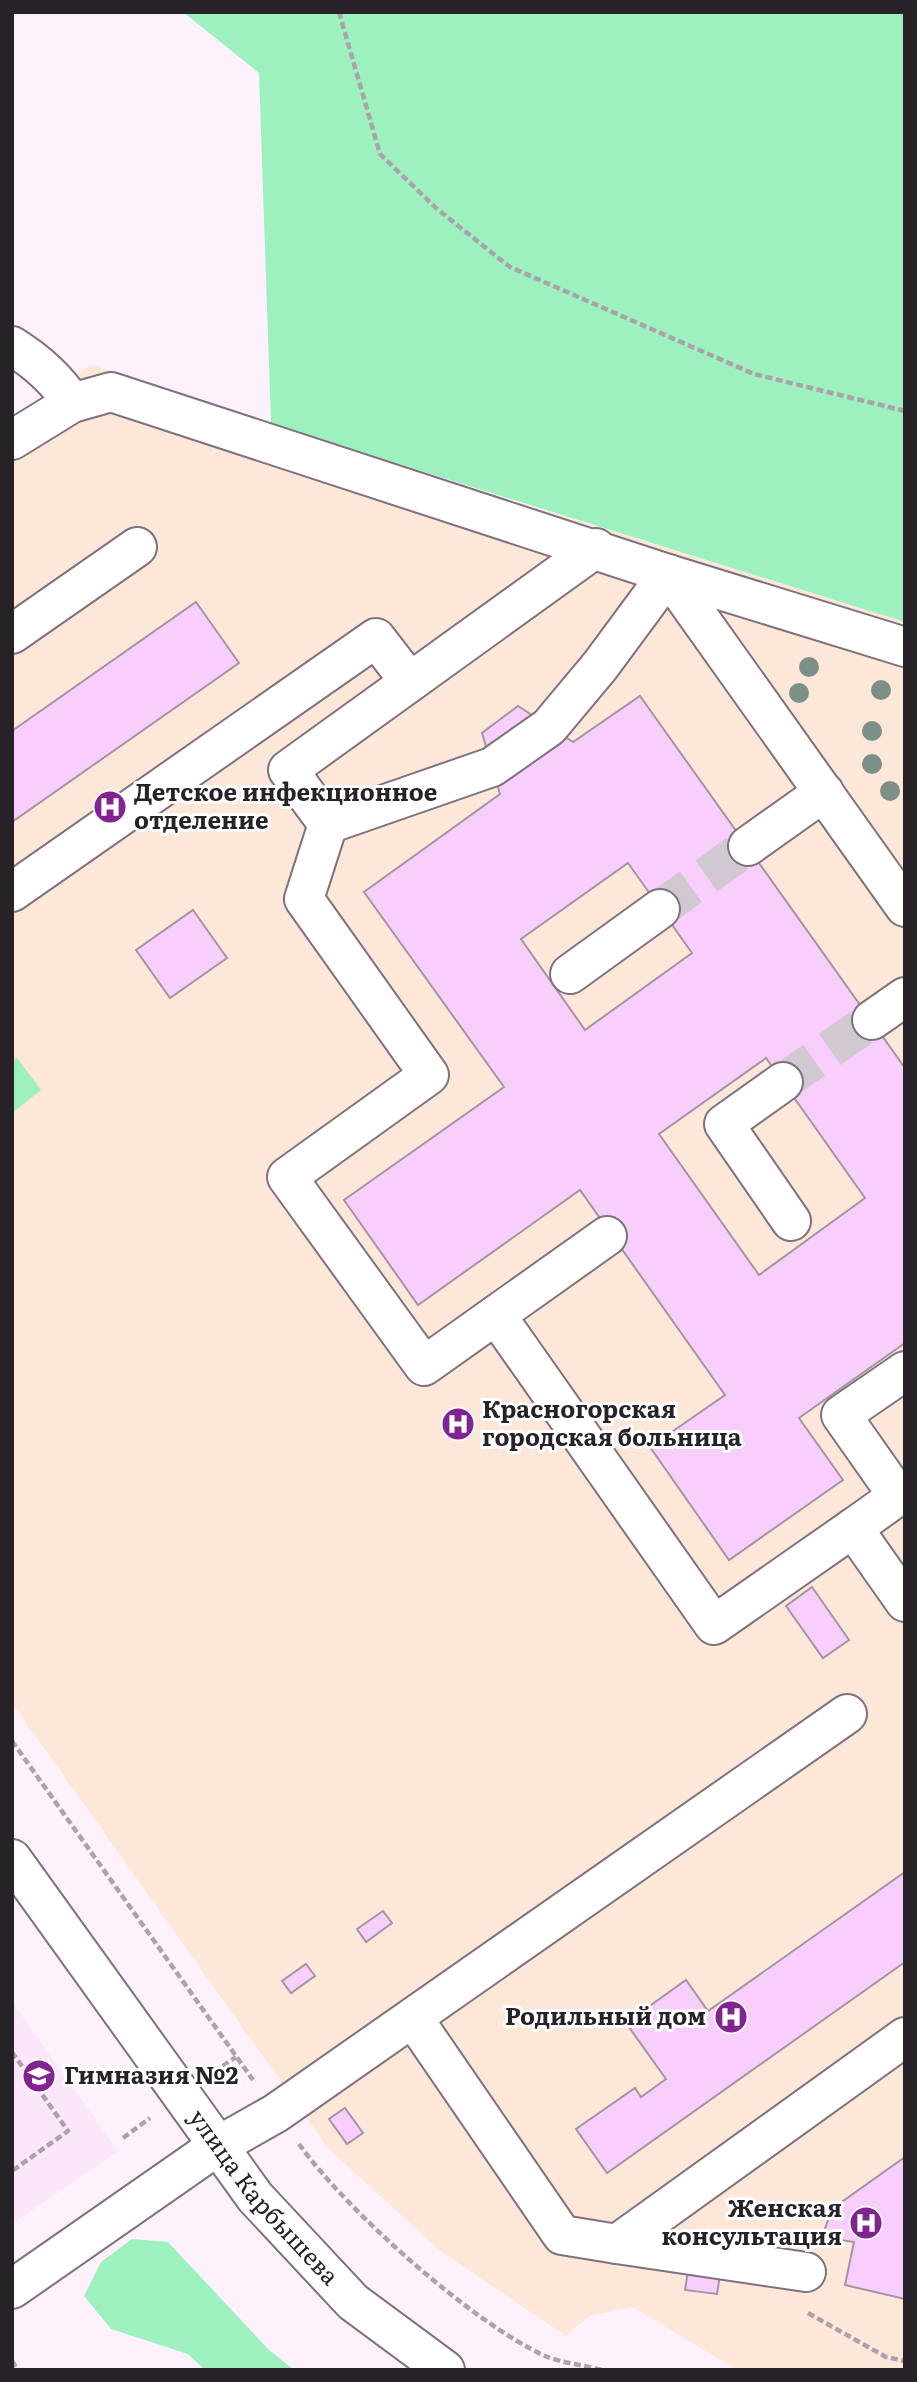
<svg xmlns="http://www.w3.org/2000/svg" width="917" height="2382" font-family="Literata,serif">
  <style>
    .built { fill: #fbe6fa }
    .medical { fill: #fde7d9 }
    .green { fill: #9df1bf }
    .building { fill: #f8cefc; stroke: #a396a4; stroke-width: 2; fill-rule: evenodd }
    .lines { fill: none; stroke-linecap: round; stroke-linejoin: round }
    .minor-tunnel { stroke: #d2c8d1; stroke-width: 38; stroke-dasharray: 38 19; stroke-linecap: butt }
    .minor-casing { stroke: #7f717e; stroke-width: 42 }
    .path { stroke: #aba2ab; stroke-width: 4.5; stroke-dasharray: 7 3.5; stroke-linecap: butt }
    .minor { stroke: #fff; stroke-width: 38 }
    .tree { fill: #7d9088 }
    .labels { text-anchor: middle; stroke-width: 6; stroke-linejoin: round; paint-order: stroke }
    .poi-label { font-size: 24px; font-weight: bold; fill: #272227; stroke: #fff; text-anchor: start }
    .street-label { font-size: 24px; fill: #272227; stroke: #fff }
  </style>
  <rect width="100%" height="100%" fill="#fdf1fc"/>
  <path class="built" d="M12,2002L118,2151L12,2224Z"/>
  <path class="medical" d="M91,365L350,450L905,622V2370H737L633,2307L589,2316L566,2336L439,2250L328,2148L12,1703V420Z"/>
  <g class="green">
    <path d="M183,12H905V622L271,424L259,73Z"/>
    <path d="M17,1058L41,1090L12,1113V1061Z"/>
    <path d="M132,2239L168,2242L269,2350L294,2370H205L188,2354L111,2329L84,2296L101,2262Z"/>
  </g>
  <g class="building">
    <path d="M196,602L239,663L12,822V731Z"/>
    <path d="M640,696L905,1068V1343L799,1418L843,1480L729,1560L650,1447L725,1395L580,1190L418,1305L344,1200L504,1087L364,892L500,794L482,733L518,706L573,742ZM628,863L692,953L585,1030L521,939ZM766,1058L865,1198L759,1275L659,1134Z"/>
    <path d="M193,910L227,958L170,998L136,950Z"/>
    <path d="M812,1587L849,1640L823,1658L786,1606Z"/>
    <path d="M905,1872V1962L607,2173L576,2129L635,2088L641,2097L666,2079L626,2023L686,1980L708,2011Z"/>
    <path d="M383,1911L392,1923L366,1942L357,1929Z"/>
    <path d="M306,1964L315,1976L291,1993L282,1981Z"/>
    <path d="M345,2108L363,2133L347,2144L329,2119Z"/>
    <path d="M905,2157V2299L845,2285L854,2242L822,2237L832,2209Z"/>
    <path d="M688,2271L720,2275L717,2294L685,2290Z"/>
  </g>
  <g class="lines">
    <g class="minor-tunnel">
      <path d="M660,909L748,846"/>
      <path d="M783,1082L872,1020"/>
    </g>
    <defs>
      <g id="minor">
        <path d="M12,346C36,361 57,379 72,403"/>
        <path d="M12,440L72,403L111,392L668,574L905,647"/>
        <path d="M596,548L288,770L328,824L492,767L549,727L600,666L668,574L905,907"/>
        <path d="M12,634L137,547"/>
        <path d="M328,824L304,899L429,1075L287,1177L424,1366L607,1236"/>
        <path d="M748,846L824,792"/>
        <path d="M12,892L376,638L410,682"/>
        <path d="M570,974L660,909"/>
        <path d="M872,1020L905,997"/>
        <path d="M783,1082L724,1124L791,1221"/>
        <path d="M496,1315L714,1625L853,1528L905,1602"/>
        <path d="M853,1528L898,1496L841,1415L905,1371"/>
        <path id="s1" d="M12,1859L255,2197L353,2302L445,2370"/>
        <path d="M413,2018L562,2235L617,2244L905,2037"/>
        <path d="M617,2244L806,2272"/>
        <path d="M12,2289L216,2147L276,2113L847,1714"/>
      </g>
    </defs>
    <use href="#minor" class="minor-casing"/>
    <g class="path">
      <path d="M339,12L380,154L437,209L510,267L754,374L905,411"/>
      <path d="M12,1741L253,2080"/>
      <path d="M12,2052L68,2131L12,2171"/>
      <path d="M214,2072L236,2057"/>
      <path d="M123,2138L150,2118"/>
      <path d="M299,2144C346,2210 471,2322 545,2356C562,2363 584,2365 602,2370"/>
      <path d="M808,2313L886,2357L905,2361"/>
      <path d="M12,2361L18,2370"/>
    </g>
    <use href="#minor" class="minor"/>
  </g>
  <g class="tree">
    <circle cx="809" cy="667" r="10"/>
    <circle cx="881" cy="690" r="10"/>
    <circle cx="799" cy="693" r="10"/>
    <circle cx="872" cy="731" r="10"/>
    <circle cx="872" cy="764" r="10"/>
    <circle cx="890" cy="791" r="10"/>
  </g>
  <defs>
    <symbol id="hospital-disc" viewBox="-11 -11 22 22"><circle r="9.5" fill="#82248f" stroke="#fff"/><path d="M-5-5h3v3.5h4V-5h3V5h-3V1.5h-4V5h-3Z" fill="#fff"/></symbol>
    <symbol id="school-disc" viewBox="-11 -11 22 22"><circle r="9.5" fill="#82248f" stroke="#fff"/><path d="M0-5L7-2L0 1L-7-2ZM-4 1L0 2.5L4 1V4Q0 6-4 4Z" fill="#fff"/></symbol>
  </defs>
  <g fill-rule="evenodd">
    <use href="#hospital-disc" x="91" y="788" width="38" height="38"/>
    <use href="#hospital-disc" x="439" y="1405" width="38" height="38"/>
    <use href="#hospital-disc" x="712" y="1998" width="38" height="38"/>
    <use href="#school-disc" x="20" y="2057" width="38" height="38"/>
    <use href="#hospital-disc" x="847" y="2204" width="38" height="38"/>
  </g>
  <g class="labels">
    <g class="poi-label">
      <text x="134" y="801">Детское инфекционное<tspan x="134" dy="28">отделение</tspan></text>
      <text x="482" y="1418">Красногорская<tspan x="482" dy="28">городская больница</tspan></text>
      <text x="706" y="2025" text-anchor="end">Родильный дом</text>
      <text x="64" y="2084">Гимназия №2</text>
      <text x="842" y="2217" text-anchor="end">Женская<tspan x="842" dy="28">консультация</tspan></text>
    </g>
    <g class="street-label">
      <text dy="8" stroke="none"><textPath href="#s1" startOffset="422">улица Карбышева</textPath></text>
    </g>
  </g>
  <rect width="917" height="2382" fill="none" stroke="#272227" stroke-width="28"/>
</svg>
